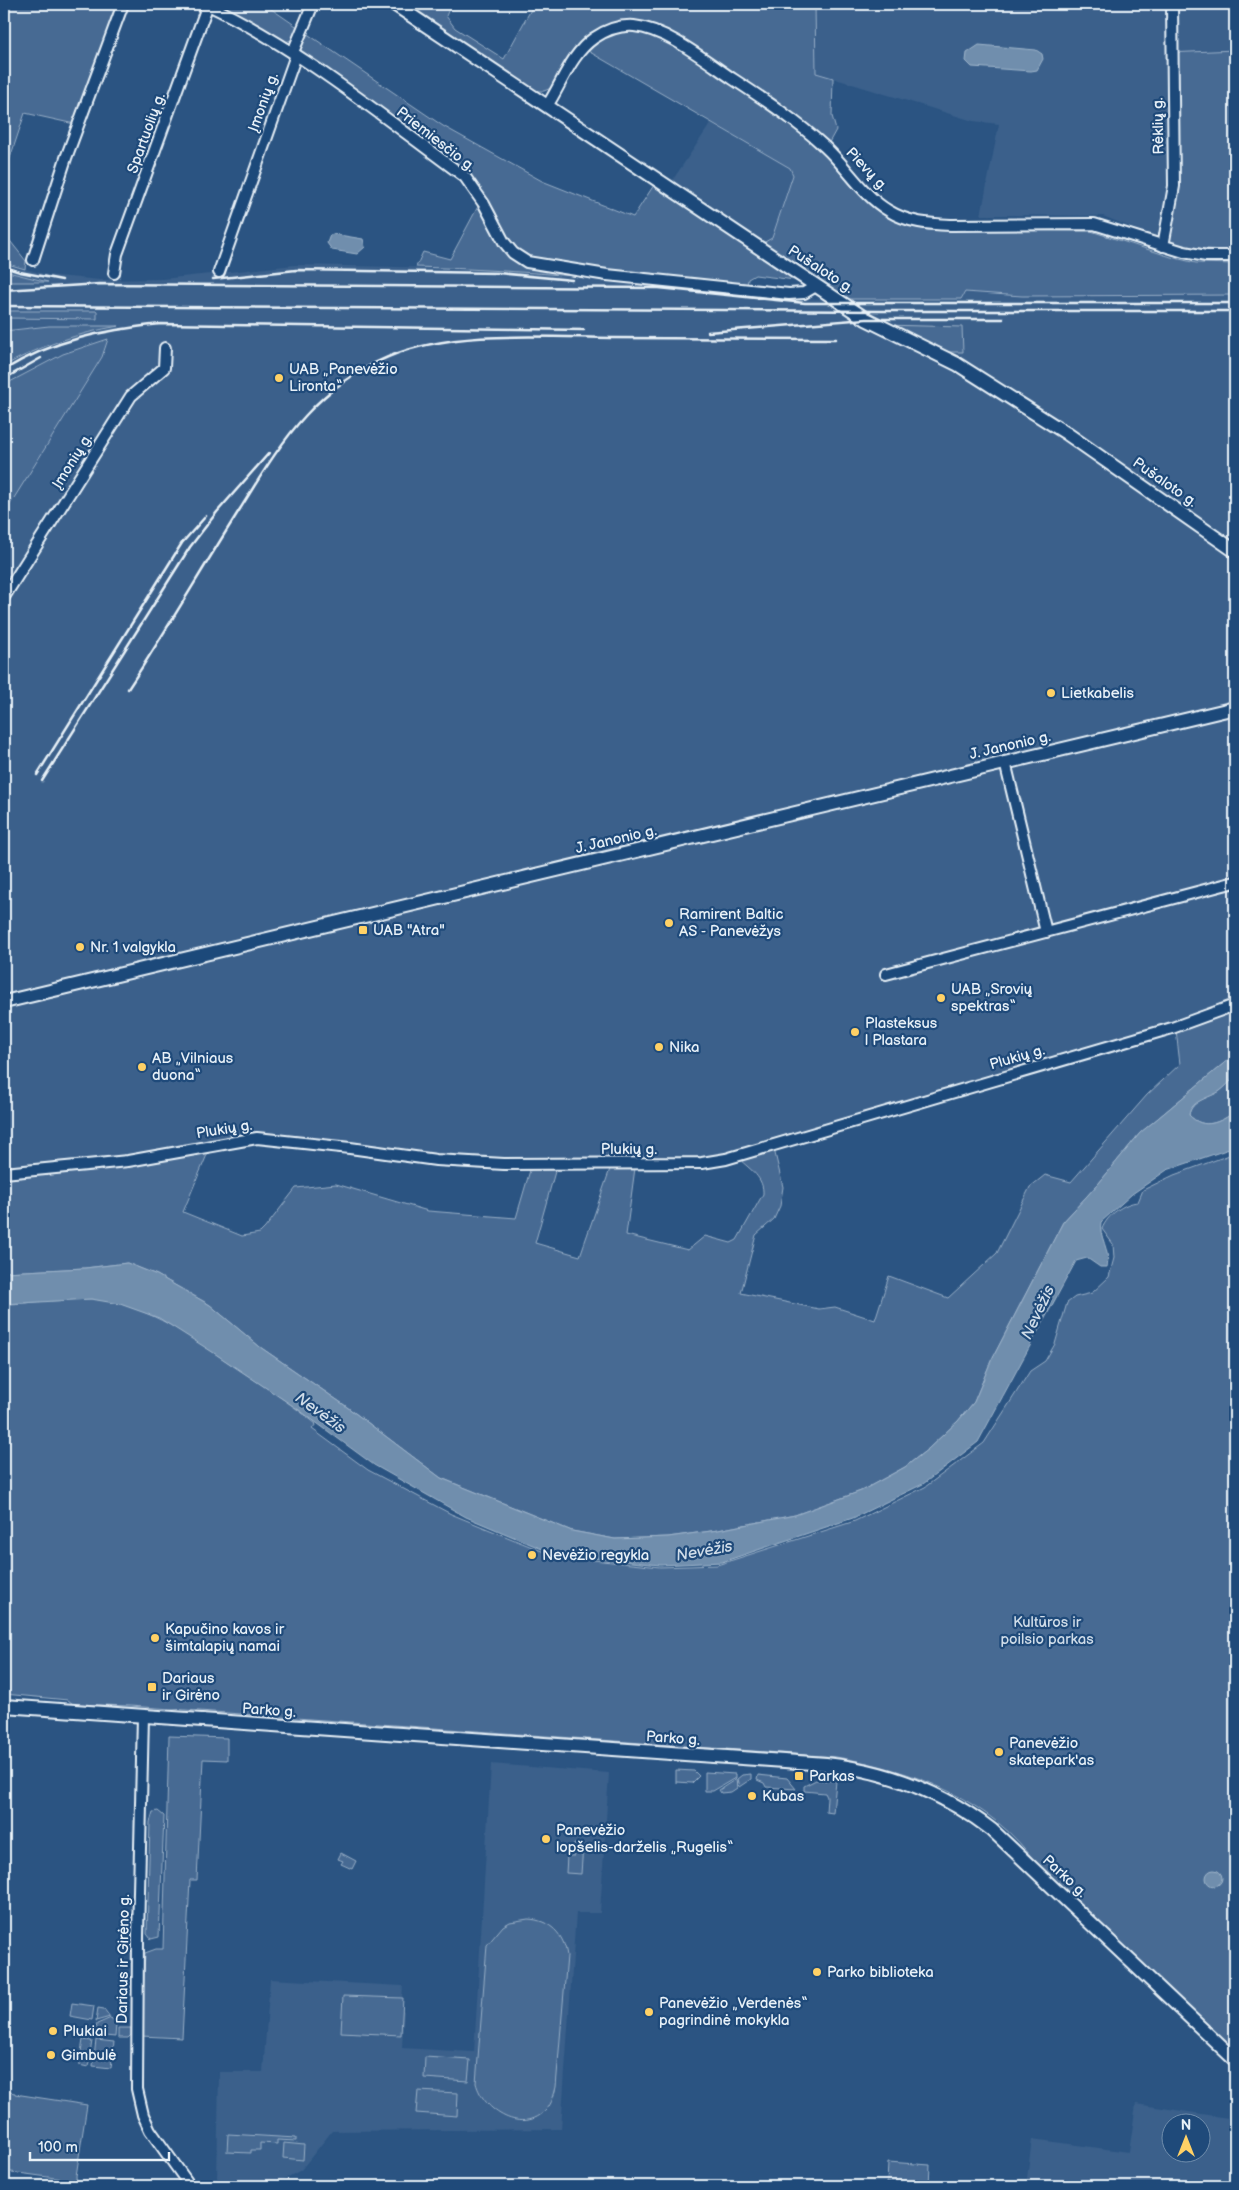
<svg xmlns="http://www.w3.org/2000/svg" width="1239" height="2190" font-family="'Balsamiq Sans',sans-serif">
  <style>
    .built { fill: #3a608b; fill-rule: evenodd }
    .green { fill: #476b93; stroke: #98aec6 }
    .water { fill: #708ead; stroke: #a0b6cb }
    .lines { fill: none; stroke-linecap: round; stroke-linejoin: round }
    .minor-casing { stroke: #e8f1f8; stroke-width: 14 }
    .major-casing { stroke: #e8f1f8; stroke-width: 16 }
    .minor { stroke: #1f4a7a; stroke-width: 10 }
    .major { stroke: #1f4a7a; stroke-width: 12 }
    .rail { stroke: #e8f1f8; stroke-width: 2.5 }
    .poi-dot { fill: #ffd166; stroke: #1f4a7a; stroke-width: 2 }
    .labels { text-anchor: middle; stroke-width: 4.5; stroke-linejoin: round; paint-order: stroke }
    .street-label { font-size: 15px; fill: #e8f1f8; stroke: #1f4a7a }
    .poi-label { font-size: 15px; fill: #e8f1f8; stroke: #1f4a7a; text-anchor: start }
    .park-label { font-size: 15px; fill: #d0dde9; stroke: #1f4a7a }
    .water-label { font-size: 16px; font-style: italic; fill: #d0dde9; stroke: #1f4a7a }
  </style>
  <rect width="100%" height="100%" fill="#2b5482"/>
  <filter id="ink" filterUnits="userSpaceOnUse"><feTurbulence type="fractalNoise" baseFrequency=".02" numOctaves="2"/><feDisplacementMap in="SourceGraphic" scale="10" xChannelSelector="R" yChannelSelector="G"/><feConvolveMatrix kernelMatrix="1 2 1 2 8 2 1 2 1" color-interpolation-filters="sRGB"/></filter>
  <g filter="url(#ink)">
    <g class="built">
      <path d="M815,4H1235V50L1168,53L1169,180L1160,239L1103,216L981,215L999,124L973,121L816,73Z"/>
      <path d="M711,123L790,168L793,175L772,238L763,243L672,181Z"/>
      <path d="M4,263L48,275L100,280L162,279L295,265L499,269L611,278L786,297L824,299L860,323L912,351L963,352L884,325L844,299H961L965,292L1022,296L1235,295V1007L709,1167L690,1169L489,1167L268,1141L4,1175V514L102,357L108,340L63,354L4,385V366L20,357L70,337L114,326H49L4,331V318L96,319L97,311H4V282H46L4,271Z"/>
      <path d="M491,1764L609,1773L600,1913H576L561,2129L332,2131L301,2170L277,2183L269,2186H222L217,2180L219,2072H263L270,1979L403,1986L401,2010L404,2011L402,2048L474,2052Z"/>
      <path d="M1136,2104L1235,2119V2186H1026L1032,2139L1129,2152ZM1172,2122H1202V2152H1172Z"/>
    </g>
    <g class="green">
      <path d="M4,4H122L79,125L25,113L4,176Z"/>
      <path d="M213,4H264L299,28L292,40L285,42L239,16Z"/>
      <path d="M405,4H451L446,16L455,28L504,59L534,4H815L816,73L833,78L832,116L836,130L826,148C835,171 863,202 884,215C897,224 913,227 928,230L1091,231L1171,257L1196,263L1235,264V295L1022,296L965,292L961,299H844L763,243L772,238L793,175L790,168L588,51L582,43L551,88L544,91H532Z"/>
      <path d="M306,33L443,126L542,181L633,217L654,185L795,280L755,275L748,279L746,293C636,281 527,270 416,267L423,252L450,259L483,197L466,172L450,156L301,53L300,46Z"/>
      <path d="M1235,50V250C1208,250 1186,248 1160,239L1169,180L1168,53Z"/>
      <path d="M4,227L7,237L26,261L25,269L4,263Z"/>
      <path d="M4,271L48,282H4Z"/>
      <path d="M4,311H97V319L4,318Z"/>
      <path d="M884,325L962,327L963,352H946Z"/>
      <path d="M49,326H119C78,333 40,346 4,366V331Z"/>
      <path d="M108,339L102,357L4,514V385L63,354Z"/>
      <path d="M1235,1007V1054L1140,1133L1099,1183L1063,1222L991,1361L974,1402L958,1421L928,1449L905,1467L861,1491L795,1515L718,1530L668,1537L615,1539L572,1531L441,1478L343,1404L260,1347L210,1305L157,1275L127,1263L85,1268L4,1272V1175L209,1150L183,1212L242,1236L260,1233L265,1228L296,1188L336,1184L428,1211L516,1218L531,1167L556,1168L535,1243L580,1256L610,1169L635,1168L626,1235L688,1250L705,1236L731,1243L737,1240L763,1194C764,1178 751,1170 739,1159L774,1149L783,1187L780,1206L774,1219L756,1235L741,1293L819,1309L835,1307L875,1320L889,1276L948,1298L997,1253L1030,1187L1045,1175L1071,1182L1147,1095L1180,1064L1176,1030Z"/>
      <path d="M1235,1077V1112C1220,1122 1204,1131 1189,1115C1191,1100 1209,1098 1220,1091C1225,1087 1230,1082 1235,1077Z"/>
      <path d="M1235,1153V2053L1038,1866C993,1800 912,1769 836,1757L130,1706L73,1704L68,1700L4,1694V1304C33,1304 63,1297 92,1299C148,1303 196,1341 241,1371C267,1388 293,1405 316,1424L312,1429L368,1470L451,1514L554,1556L660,1567L717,1565L855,1521L925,1487L984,1443L1030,1371L1045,1361L1055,1344L1067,1303L1075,1297L1092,1293L1109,1277L1114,1258L1113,1244L1102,1229C1107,1215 1124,1203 1138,1202L1143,1190L1174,1175Z"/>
      <path d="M169,1736L227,1738V1760L203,1759L197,1880H190L182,2038L141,2036L145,1953L156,1949H163Z"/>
      <path d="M676,1770L694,1771L699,1776L692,1783L676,1782Z"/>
      <path d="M705,1772L735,1774V1778L713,1791H705Z"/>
      <path d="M751,1774V1779L739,1787L737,1779L742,1775Z"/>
      <path d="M758,1775L787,1778L796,1789L766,1787L764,1783L757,1780Z"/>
      <path d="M736,1779L737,1788L731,1792L721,1793L719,1790Z"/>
      <path d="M816,1780L836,1781L833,1813L826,1812L827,1797L825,1793L804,1791V1786Z"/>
      <path d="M158,1811L164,1816L159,1937L151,1939L147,1934L150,1822L153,1812Z"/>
      <path d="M574,1844L583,1845L581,1874L566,1873L567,1856H574Z"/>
      <path d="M341,1853L356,1861L352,1869L341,1864L343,1861L338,1859Z"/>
      <path d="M528,1919C550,1920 564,1934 567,1956L556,2087C554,2095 552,2103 547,2109C523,2136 483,2111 476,2083L487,1945L503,1926L510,1922Z"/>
      <path d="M343,1996L403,1998L401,2035L341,2032Z"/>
      <path d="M72,2003L94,2006L92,2020L70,2016Z"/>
      <path d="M98,2008L104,2009L110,2017L96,2021Z"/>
      <path d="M111,2018L116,2024L115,2037L95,2035L97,2024Z"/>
      <path d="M118,2028H131V2035L128,2038H118Z"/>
      <path d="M83,2040L92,2041L88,2067L79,2065Z"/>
      <path d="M96,2040L114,2042L111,2068L93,2066Z"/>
      <path d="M425,2057L470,2060L468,2081L424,2078Z"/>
      <path d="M4,2091L15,2093V2094L87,2105L76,2176L77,2186L70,2180L4,2171Z"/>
      <path d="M418,2091L458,2093L457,2116L416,2113Z"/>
      <path d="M228,2134L296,2138V2141L277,2140V2144L260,2143V2150H251V2153L227,2152Z"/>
      <path d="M284,2143L304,2145L303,2160L283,2158Z"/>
      <path d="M888,2162L930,2165L929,2186L887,2183Z"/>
    </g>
    <g class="water">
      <path d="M979,45L1036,50L1042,54L1043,59L1037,70L1031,71L972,67L966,61L967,53Z"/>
      <path d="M333,234L363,239L365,247L357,254L332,250L327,243L330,235Z"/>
      <path d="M1235,1054V1077C1230,1082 1225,1087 1220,1091C1210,1098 1191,1100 1189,1115C1204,1131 1220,1122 1235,1112V1147L1167,1170L1132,1194L1101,1222C1098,1236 1111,1250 1107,1267H1100L1087,1258L1076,1261L978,1442L923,1484L853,1518L722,1562L660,1565L554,1554L466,1517L374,1465L299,1410L214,1353L159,1318L120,1304L91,1299L4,1304V1272L85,1268L127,1263L157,1275L210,1305L260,1347L343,1404L441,1478L572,1531L615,1539L668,1537L718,1530L795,1515L861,1491L905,1467L928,1449L958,1421L974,1402L991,1361L1063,1222L1099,1183L1140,1133Z"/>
      <circle cx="1214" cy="1878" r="8"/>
    </g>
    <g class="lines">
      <defs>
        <g id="minor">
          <path d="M206,4C298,47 383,117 465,177L484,204L504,242L513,253L527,262L607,275L789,294L804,293L816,286"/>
          <path d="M293,52L313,4"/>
          <path d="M547,106C562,83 571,54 594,38C606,30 620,25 634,26C667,29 706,61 733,79C765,100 797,121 825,147C847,167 863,196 889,211C908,223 930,224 951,225L1094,224L1184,252L1206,256H1235"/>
          <path d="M1163,246L1174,186L1172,4"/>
          <path d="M33,260L66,158L123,4"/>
          <path d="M219,272L296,55"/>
          <path d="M114,273L117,254L208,4"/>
          <path d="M4,597L131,396L164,368L165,348"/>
          <path d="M1005,762L1046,932"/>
          <path d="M886,974L1235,882"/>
          <path d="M4,1173L128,1161L257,1138L350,1148L436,1160L504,1164L702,1163L726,1159L1172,1028L1235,1005"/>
          <path d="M143,1716L138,1936L137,2089L143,2115L150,2130L190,2186"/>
        </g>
        <g id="major">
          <path d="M394,4L866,319L957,364L1066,433L1235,551"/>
          <path d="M4,1002L1235,708"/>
          <path d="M4,1706L826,1764C888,1771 943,1792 992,1830L1235,2060"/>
        </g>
      </defs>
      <use href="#minor" class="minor-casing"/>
      <use href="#major" class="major-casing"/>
      <use href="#minor" class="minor"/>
      <use href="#major" class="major"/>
      <g class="rail">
        <path d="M4,267L20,272L62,280"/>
        <path d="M213,279L296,270L498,273L572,280"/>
        <path d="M4,290L99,284L659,288L805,303H1235"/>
        <path d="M4,306L881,311H1235"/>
        <path d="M708,332L866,319H1003"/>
        <path d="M4,370C52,340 105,330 161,324L584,330"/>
        <path d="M4,379L41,358"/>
        <path d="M128,689C167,630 202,569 240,509C260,477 280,443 306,415C328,391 357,370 388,357C452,330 542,337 611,338C686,338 761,339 836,339"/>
        <path d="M37,775L182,543L206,516"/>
        <path d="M42,781L190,547L217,512L269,453"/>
      </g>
    </g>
  </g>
  <g class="poi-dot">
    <circle cx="279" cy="378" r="5"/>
    <circle cx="1051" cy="693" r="5"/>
    <circle cx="669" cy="923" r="5"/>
    <rect x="358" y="925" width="10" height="10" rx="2.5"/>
    <circle cx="80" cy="947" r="5"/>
    <circle cx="941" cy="998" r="5"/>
    <circle cx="855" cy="1032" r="5"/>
    <circle cx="659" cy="1047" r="5"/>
    <circle cx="142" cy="1067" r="5"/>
    <circle cx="532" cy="1555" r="5"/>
    <circle cx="155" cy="1638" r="5"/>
    <rect x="147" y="1682" width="10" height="10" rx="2.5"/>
    <circle cx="999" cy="1752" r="5"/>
    <rect x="794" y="1771" width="10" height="10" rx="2.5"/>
    <circle cx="752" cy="1796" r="5"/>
    <circle cx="546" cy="1839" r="5"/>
    <circle cx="817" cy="1972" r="5"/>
    <circle cx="649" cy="2012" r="5"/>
    <circle cx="53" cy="2031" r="5"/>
    <circle cx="51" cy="2055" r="5"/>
  </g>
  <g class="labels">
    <g class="street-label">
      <text transform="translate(263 102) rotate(-70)" y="5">Įmonių g.</text>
      <text transform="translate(1158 126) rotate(-91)" y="5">Rėklių g.</text>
      <text transform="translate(146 133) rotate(-70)" y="5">Spartuolių g.</text>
      <text transform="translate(436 139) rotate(38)" y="5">Priemiesčio g.</text>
      <text transform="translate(867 169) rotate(47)" y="5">Pievų g.</text>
      <text transform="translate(821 269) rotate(33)" y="5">Pušaloto g.</text>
      <text transform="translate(72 461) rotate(-58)" y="5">Įmonių g.</text>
      <text transform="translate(1165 482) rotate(35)" y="5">Pušaloto g.</text>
      <text transform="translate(1010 745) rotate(-13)" y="5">J. Janonio g.</text>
      <text transform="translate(616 839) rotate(-13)" y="5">J. Janonio g.</text>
      <text transform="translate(1017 1057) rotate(-16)" y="5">Plukių g.</text>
      <text transform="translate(224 1129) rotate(-9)" y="5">Plukių g.</text>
      <text x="629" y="1154">Plukių g.</text>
      <text transform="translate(269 1710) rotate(4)" y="5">Parko g.</text>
      <text transform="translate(673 1738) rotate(4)" y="5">Parko g.</text>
      <text transform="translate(1065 1876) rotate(43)" y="5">Parko g.</text>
      <text transform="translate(123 1959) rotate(-89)" y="5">Dariaus ir Girėno g.</text>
    </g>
    <g class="poi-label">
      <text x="289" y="374">UAB „Panevėžio<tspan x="289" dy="17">Lironta“</tspan></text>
      <text x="1061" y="698">Lietkabelis</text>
      <text x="679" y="919">Ramirent Baltic<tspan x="679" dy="17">AS - Panevėžys</tspan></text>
      <text x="373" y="935">UAB "Atra"</text>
      <text x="90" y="952">Nr. 1 valgykla</text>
      <text x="951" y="994">UAB „Srovių<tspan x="951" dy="17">spektras“</tspan></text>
      <text x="865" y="1028">Plasteksus<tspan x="865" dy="17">| Plastara</tspan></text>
      <text x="669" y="1052">Nika</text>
      <text x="152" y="1063">AB „Vilniaus<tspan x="152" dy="17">duona“</tspan></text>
      <text x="542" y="1560">Nevėžio regykla</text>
      <text x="165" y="1634">Kapučino kavos ir<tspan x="165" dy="17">šimtalapių namai</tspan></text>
      <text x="162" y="1683">Dariaus<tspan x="162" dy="17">ir Girėno</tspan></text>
      <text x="1009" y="1748">Panevėžio<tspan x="1009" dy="17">skatepark'as</tspan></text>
      <text x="809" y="1781">Parkas</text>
      <text x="762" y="1801">Kubas</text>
      <text x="556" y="1835">Panevėžio<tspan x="556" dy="17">lopšelis-darželis „Rugelis“</tspan></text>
      <text x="827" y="1977">Parko biblioteka</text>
      <text x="659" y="2008">Panevėžio „Verdenės“<tspan x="659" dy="17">pagrindinė mokykla</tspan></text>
      <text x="63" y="2036">Plukiai</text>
      <text x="61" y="2060">Gimbulė</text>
    </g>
    <g class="park-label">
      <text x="1047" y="1627">Kultūros ir<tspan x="1047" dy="17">poilsio parkas</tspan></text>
    </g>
    <g class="water-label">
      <text transform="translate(1037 1312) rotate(-65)" y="6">Nevėžis</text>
      <text transform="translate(321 1412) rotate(36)" y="6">Nevėžis</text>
      <text transform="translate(704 1550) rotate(-10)" y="6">Nevėžis</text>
    </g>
  </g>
  <rect width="1239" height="2190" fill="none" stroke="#1f4a7a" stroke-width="20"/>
  <rect x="10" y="10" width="1219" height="2170" fill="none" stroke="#e8f1f8" stroke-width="2" filter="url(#ink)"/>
  <g transform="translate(1186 2138)"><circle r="24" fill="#1f4a7a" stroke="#6f8dac"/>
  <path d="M0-4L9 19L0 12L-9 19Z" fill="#ffd166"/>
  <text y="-8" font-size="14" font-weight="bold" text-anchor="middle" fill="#e8f1f8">N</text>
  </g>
  <path d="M30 2152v8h139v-8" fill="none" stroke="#e8f1f8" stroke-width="2.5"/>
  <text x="38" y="2152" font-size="15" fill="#e8f1f8" stroke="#1f4a7a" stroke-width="4" paint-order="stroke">100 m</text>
</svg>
